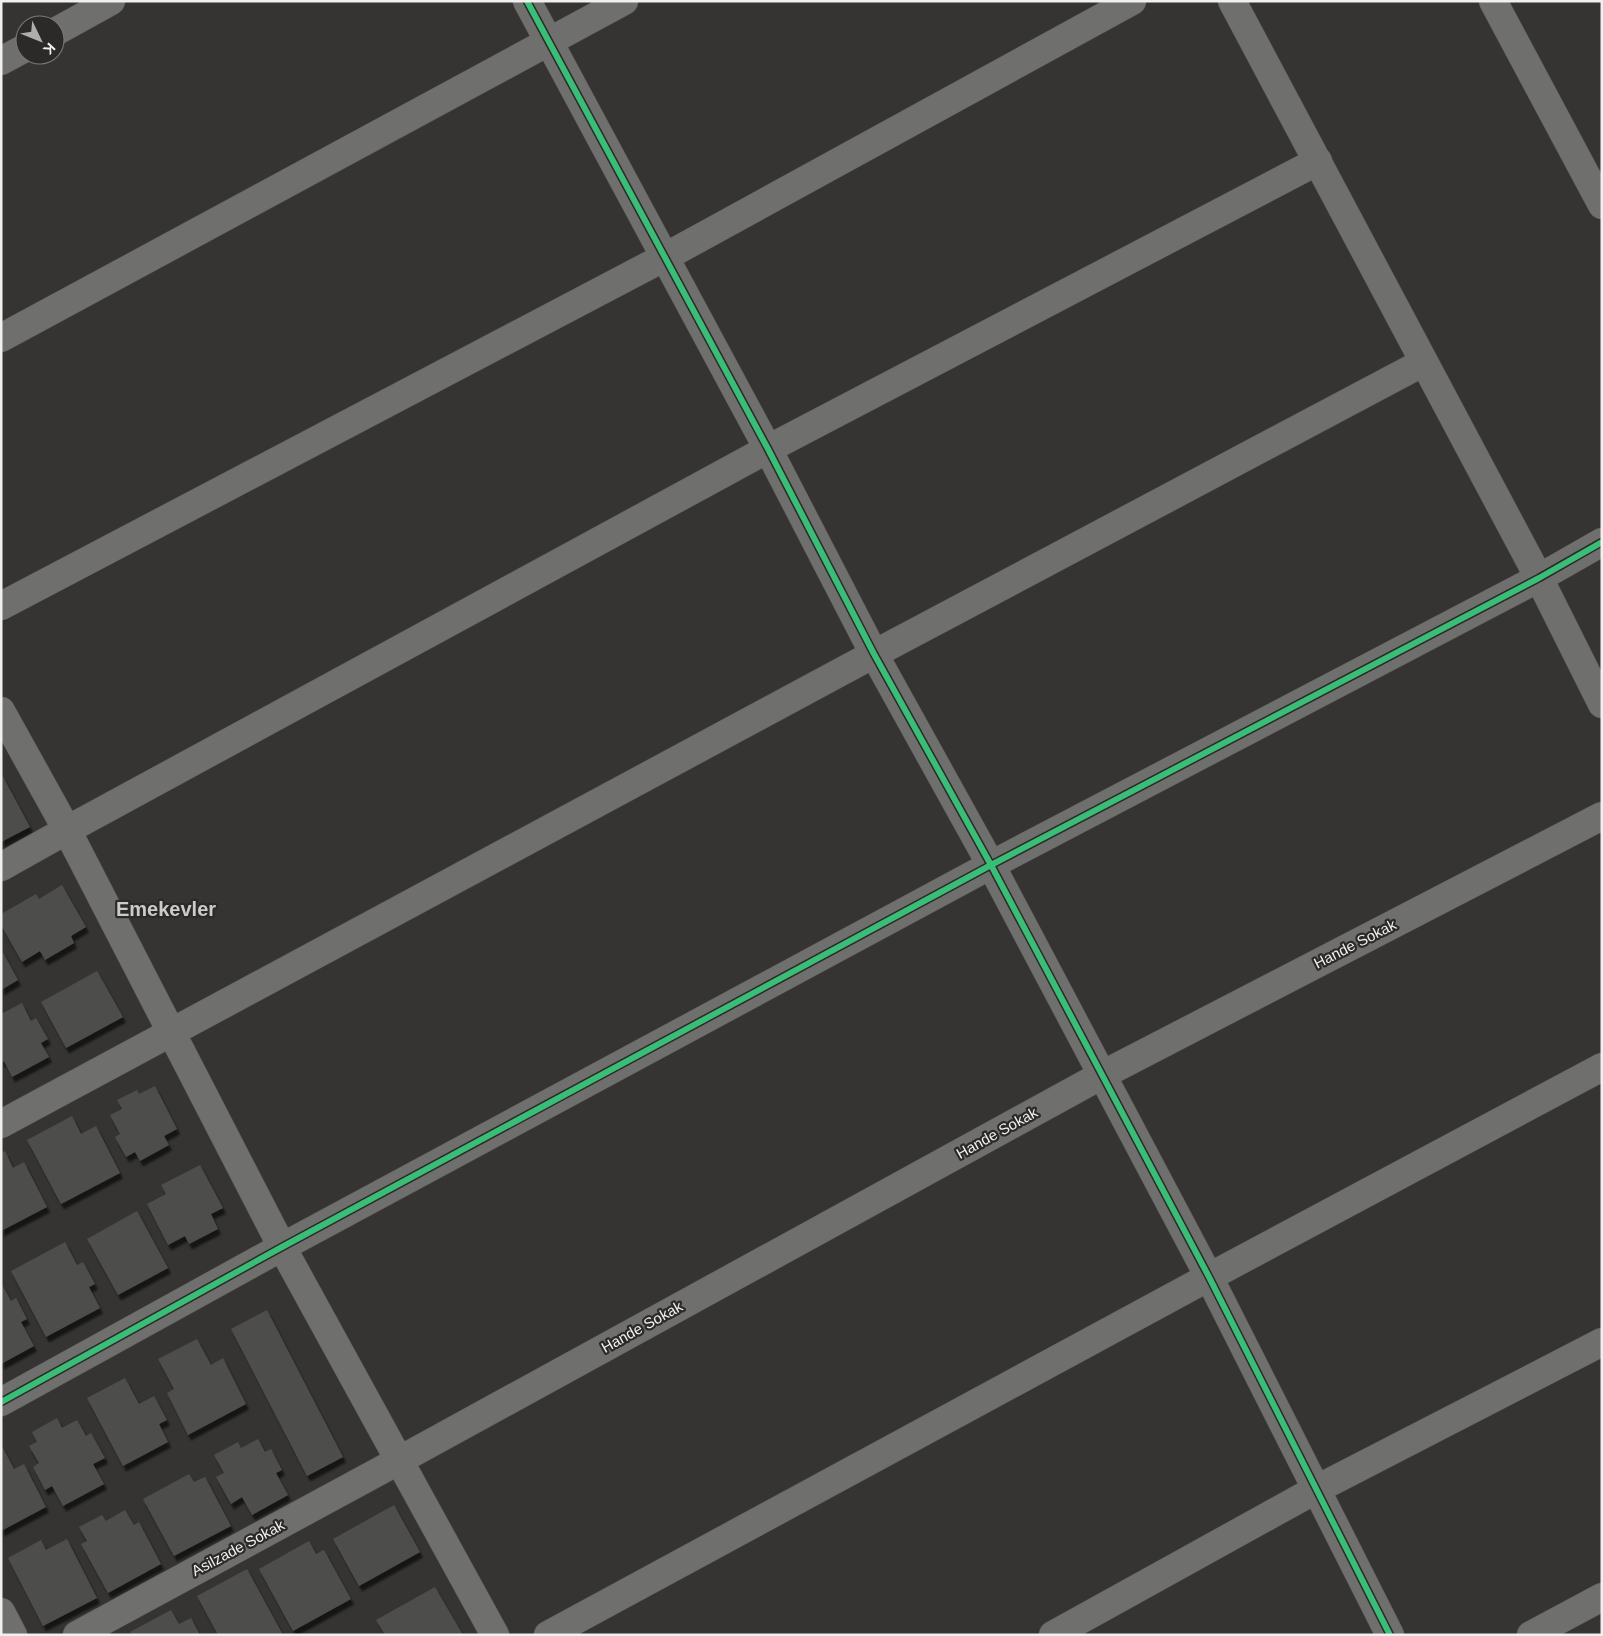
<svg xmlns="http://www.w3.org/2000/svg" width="1603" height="1636" font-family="Helvetica,sans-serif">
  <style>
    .building { fill: #4e4d4c; filter: url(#shadow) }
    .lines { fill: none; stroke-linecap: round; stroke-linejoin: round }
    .street-casing { stroke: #545352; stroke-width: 29 }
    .street { stroke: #6f6f6e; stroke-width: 28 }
    .cycleway-casing { stroke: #2c2a28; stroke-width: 9 }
    .cycleway { stroke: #3abd76; stroke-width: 6 }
    .labels { text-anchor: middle; stroke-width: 4.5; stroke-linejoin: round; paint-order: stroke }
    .street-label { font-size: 15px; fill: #f1f0ef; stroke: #2c2a28 }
    .district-label { font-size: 20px; font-weight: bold; fill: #cdcbc8; stroke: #2c2a28 }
  </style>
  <defs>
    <filter id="shadow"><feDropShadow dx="3" dy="5.5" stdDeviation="1" flood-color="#0009"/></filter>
  </defs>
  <rect width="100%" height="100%" fill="#353433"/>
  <g class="building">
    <path d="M1,773L30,827L1,842Z"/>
    <path d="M62,885L86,927L71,936L74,943L45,960L40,951L22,962L1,925V914L36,894L39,899Z"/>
    <path d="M1,949L18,980L1,990Z"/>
    <path d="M97,971L123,1017L66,1048L41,1002Z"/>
    <path d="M22,1003L31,1021L36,1018L48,1039L41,1043L49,1057L12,1077L4,1061L1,1062V1014Z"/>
    <path d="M155,1086L177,1129L164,1136L169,1145L140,1161L135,1152L126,1157L115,1137L120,1134L110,1115L122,1109L117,1100L137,1090L139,1094Z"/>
    <path d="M72,1116L81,1134L96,1126L120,1173L61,1204L27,1140Z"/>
    <path d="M5,1151L13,1168L24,1162L47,1207L1,1231V1153Z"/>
    <path d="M200,1165L223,1208L211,1214L218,1229L189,1244L185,1236L168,1245L147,1204L166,1194L161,1185Z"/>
    <path d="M137,1211L168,1268L118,1295L87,1239Z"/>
    <path d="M65,1242L77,1265L83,1262L95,1284L89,1287L100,1308L46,1337L11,1271Z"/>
    <path d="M1,1283L11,1301L16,1298L27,1319L21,1322L34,1346L1,1364Z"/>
    <path d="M267,1310L343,1457L307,1476L231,1329Z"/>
    <path d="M197,1339L211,1365L223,1358L246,1404L188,1435L167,1393L174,1389L158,1359Z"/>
    <path d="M125,1378L139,1404L154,1396L167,1420L159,1424L168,1442L123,1466L87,1398Z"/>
    <path d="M57,1418L62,1428L77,1420L86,1436L91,1433L105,1458L93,1464L104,1484L63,1506L52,1486L45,1490L33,1467L39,1463L29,1446L37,1442L32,1432Z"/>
    <path d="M258,1439L265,1452L271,1449L282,1470L276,1473L288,1495L252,1515L242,1497L231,1504L216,1477L224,1473L214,1455L238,1442L241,1448Z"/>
    <path d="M1,1444L14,1469L24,1464L46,1507L1,1531Z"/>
    <path d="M189,1474L194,1482L205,1477L231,1526L174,1556L143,1499Z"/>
    <path d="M394,1505L420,1552L359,1586L333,1539Z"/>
    <path d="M125,1510L134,1525L139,1522L161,1564L108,1593L81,1544L87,1541L79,1527L102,1515L106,1521Z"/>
    <path d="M67,1539L97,1598L43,1626L8,1558L41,1540L46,1550Z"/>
    <path d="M309,1541L316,1554L324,1550L351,1599L293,1631L259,1569Z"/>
    <path d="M247,1569L283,1635H218L197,1596Z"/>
    <path d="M435,1587L463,1635H385L376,1620Z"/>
    <path d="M171,1610L179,1624L191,1618L200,1635H132L130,1632Z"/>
  </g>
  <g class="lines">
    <defs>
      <g id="street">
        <path d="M527,1L768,449L874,654L991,865L1209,1277L1390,1635"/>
        <path d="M1232,1L1539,578L1602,704"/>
        <path d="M1493,1L1602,205"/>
        <path d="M55,32L111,1"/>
        <path d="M1,61L25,48"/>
        <path d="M1,338L624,1"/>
        <path d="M1,606L665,257L1132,1"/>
        <path d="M1,711L67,830L282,1247L495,1635"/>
        <path d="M1,867L67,830L768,449L1318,161"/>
        <path d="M1,1124L874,654L1424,362"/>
        <path d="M1,1402L282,1247L991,865L1539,578L1602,542"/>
        <path d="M1,1612L13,1635"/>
        <path d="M77,1635L398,1461L1102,1075L1602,816"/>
        <path d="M548,1635L1209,1277L1602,1067"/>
        <path d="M1053,1635L1315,1490L1602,1342"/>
        <path d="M1531,1635L1602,1597"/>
      </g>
    </defs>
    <use href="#street" class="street-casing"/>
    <use href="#street" class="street"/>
    <defs>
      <g id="cycleway">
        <path d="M527,1L768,449L874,654L991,865L1209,1277L1390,1635"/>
        <path d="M1,1402L282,1247L991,865L1539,578L1602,542"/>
      </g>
    </defs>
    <use href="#cycleway" class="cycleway-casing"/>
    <use href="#cycleway" class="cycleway"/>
  </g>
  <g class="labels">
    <g class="street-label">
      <text transform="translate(1355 944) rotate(-27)" y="5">Hande Sokak</text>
      <text transform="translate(997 1133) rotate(-29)" y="5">Hande Sokak</text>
      <text transform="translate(642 1327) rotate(-29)" y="5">Hande Sokak</text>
      <text transform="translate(238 1548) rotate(-28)" y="5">Asilzade Sokak</text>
    </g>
    <g class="district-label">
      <text x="166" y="916">Emekevler</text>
    </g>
  </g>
  <rect width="1603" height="1636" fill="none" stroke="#f1f0ef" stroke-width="5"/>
  <g transform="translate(40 40) rotate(133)"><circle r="24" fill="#2c2a28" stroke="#7b7978"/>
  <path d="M0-4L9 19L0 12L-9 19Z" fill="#afaead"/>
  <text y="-8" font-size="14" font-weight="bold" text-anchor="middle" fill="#f1f0ef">K</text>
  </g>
</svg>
